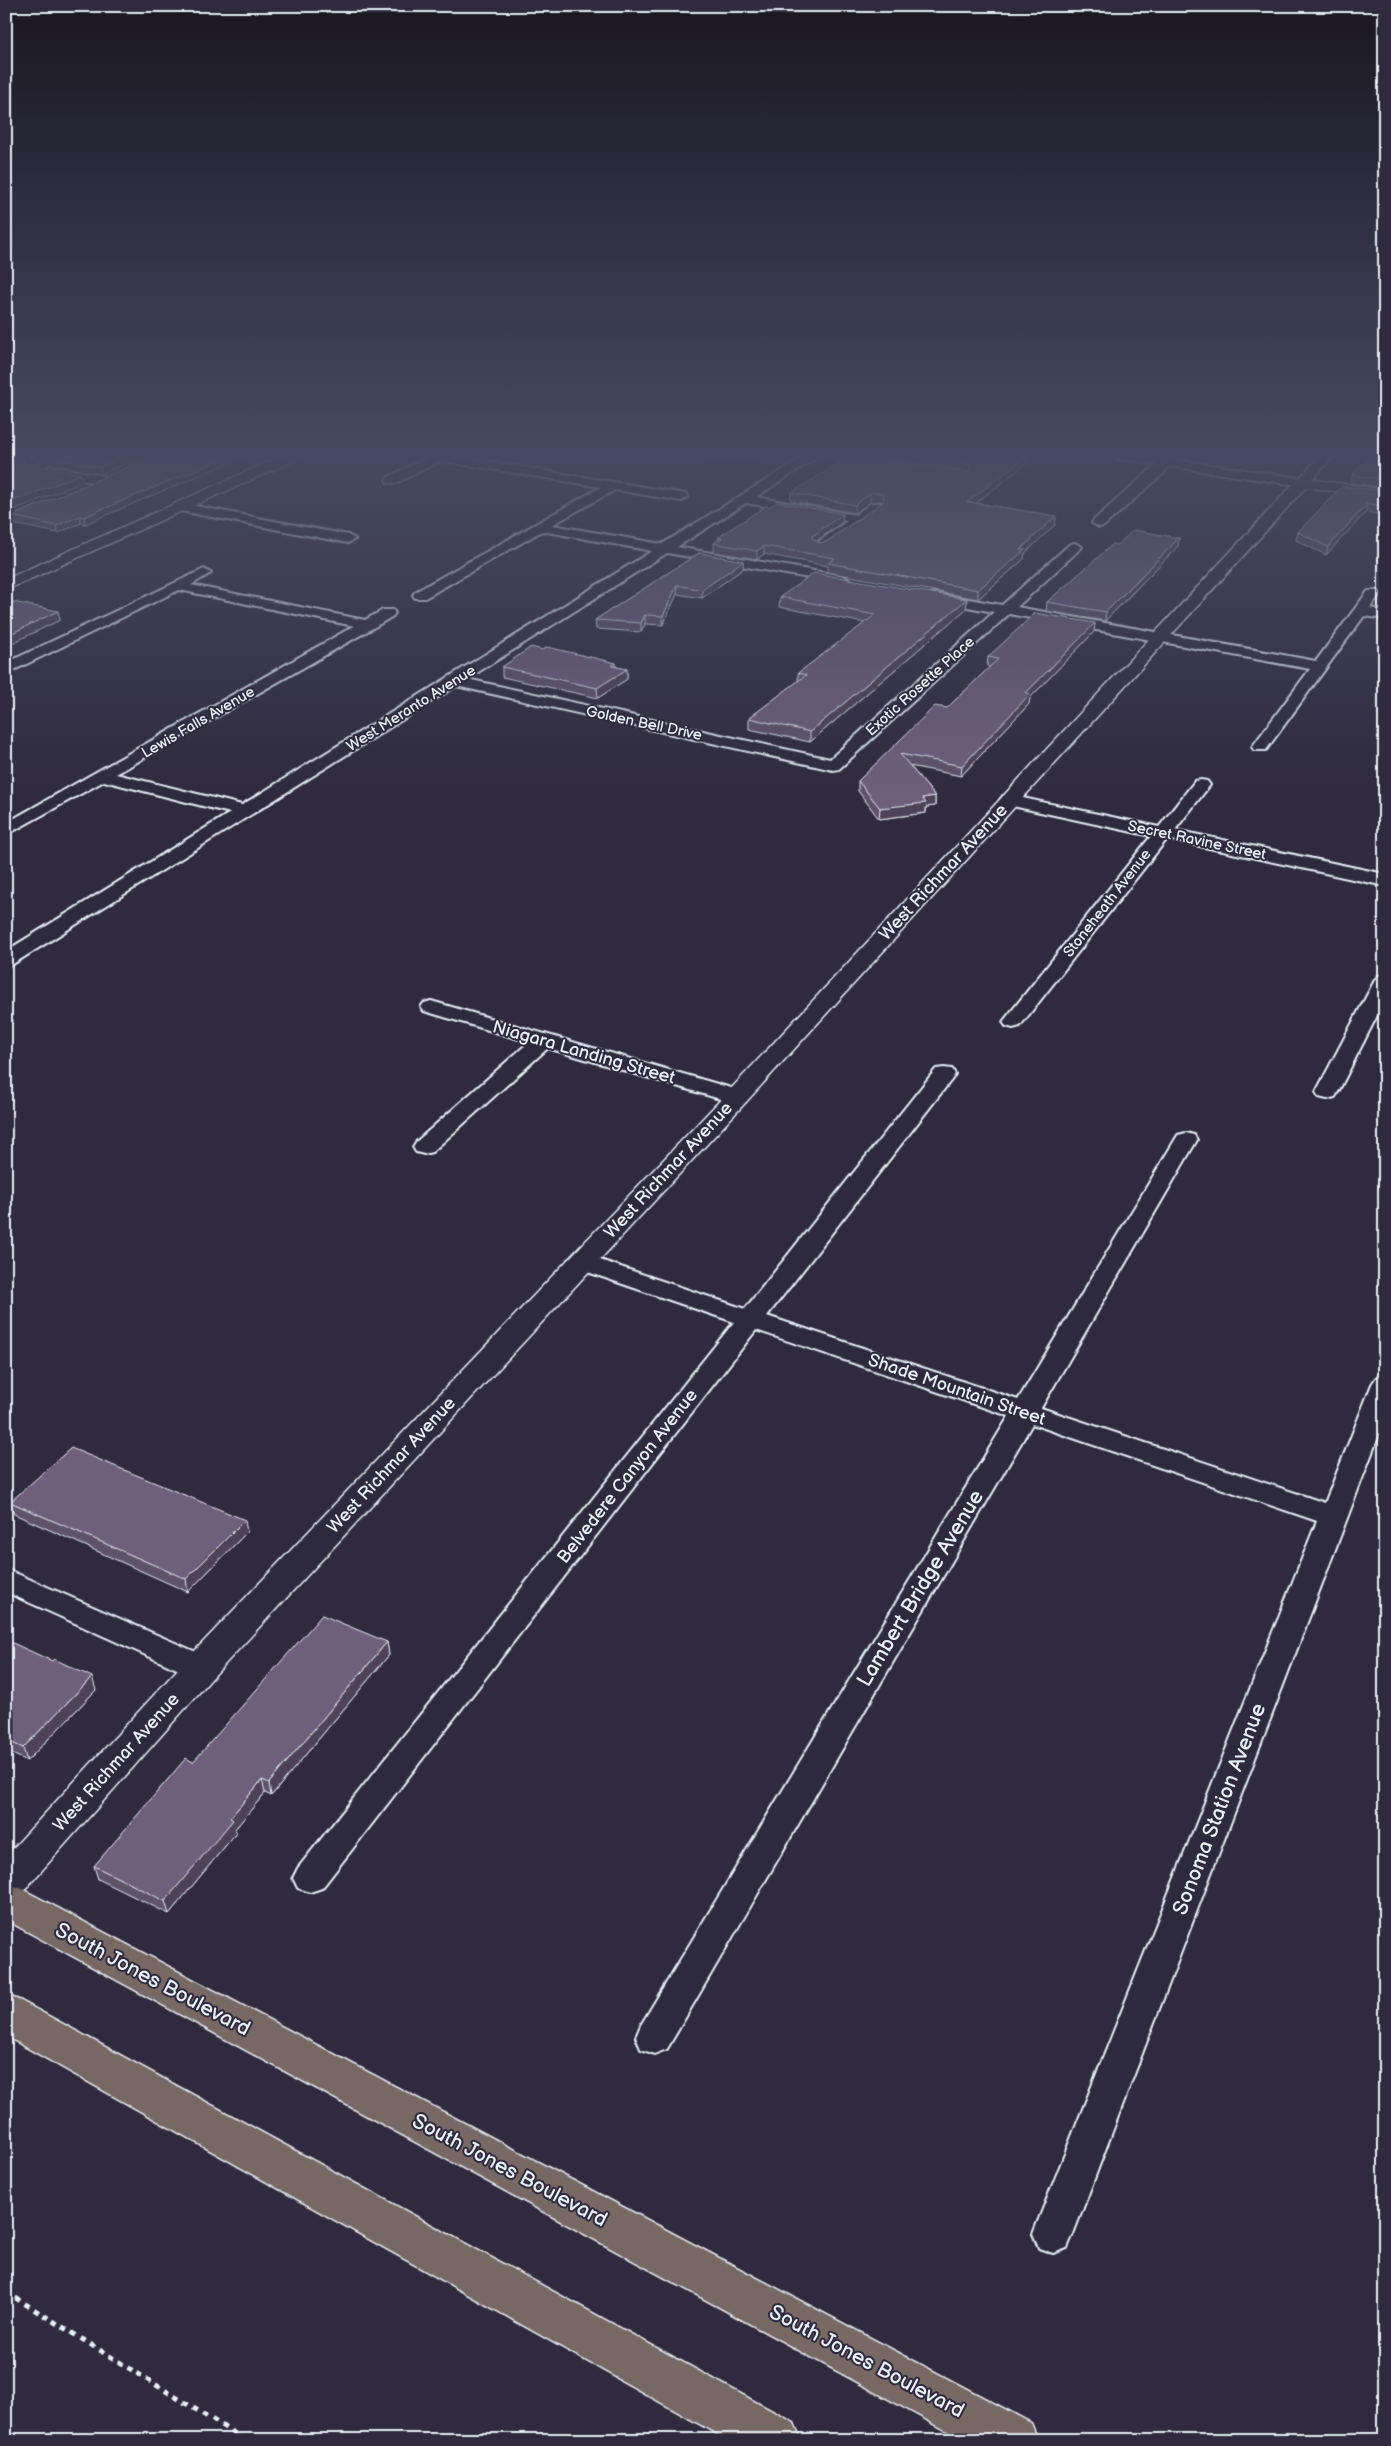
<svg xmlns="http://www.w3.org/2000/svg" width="1391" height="2446" font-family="'Balsamiq Sans',sans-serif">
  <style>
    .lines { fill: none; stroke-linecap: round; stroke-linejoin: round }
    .lane-casing { stroke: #e8f1f8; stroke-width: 8 }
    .street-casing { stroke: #e8f1f8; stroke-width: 4 }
    .secondary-casing { stroke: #e8f1f8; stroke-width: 3 }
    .primary-casing { stroke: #e8f1f8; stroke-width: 3 }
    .path { stroke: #e8f1f8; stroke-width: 5; stroke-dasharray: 5.5 5.5; stroke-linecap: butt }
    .lane { stroke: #2f2a3d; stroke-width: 6 }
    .street { fill: #2f2a3d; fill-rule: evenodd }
    .secondary { fill: #2f2a3d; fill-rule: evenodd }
    .primary { fill: #776864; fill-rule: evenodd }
    .wall { fill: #5f526a; stroke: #e8f1f8 }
    .shaded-wall { fill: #4d4256; stroke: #e8f1f8 }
    .building { fill: #6e5f7b; stroke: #e8f1f8 }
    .labels { text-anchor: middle; stroke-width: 4; stroke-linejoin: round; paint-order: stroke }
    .far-street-label { font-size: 15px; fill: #e8f1f8; stroke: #2f2a3d }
    .street-label { font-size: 18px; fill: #e8f1f8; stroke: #2f2a3d }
    .near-street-label { font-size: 21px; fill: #e8f1f8; stroke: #2f2a3d }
  </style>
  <rect width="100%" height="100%" fill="#2f2a3d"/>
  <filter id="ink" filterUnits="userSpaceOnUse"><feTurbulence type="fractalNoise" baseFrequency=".02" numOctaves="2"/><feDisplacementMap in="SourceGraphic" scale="10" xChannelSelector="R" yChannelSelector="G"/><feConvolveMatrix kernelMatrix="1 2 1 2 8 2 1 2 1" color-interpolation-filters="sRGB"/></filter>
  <g filter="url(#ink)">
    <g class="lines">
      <defs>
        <path id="lane" d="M832,455L862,460"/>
        <g id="street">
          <path d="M421,455H449L686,494L688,497L682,501L615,490L552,525L662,544L807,455H821L756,497L855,515L871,503H881L882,506L881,509L825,549L820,550L813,546L847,521L746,503L677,547L843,576L850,580L848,583L843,584L667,553L467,679L830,759L994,612L930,600L928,597L930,594L935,593L1002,605L1070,544L1075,543L1082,547L1017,607L1316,661L1368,591H1378L1380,594L1370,608L1385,611V619L1364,616L1266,750H1254L1252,747L1310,669L1009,614L839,769L833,770L456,686L13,964L6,966V951L230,813L104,781L6,835V823L354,626L179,590L6,674V663L204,569L211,573L191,585L365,620L383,610H393L395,613L393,616L373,628L116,774L242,805L652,551L542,531L425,598H415L413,595L415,592L601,487L441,461L396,483H388L386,480L388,477L426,458Z"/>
          <path d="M1112,455L1160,457L1161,455H1173L1171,459L1300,478L1321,455H1334L1307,485L1303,486L1168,466L1164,473L1104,526L1099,527L1092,523L1094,520L1157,464L1118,459Z"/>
          <path d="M50,466L103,476L109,480L103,484L46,473L44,470Z"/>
          <path d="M180,503L348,535L355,539L348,543L175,510L174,507L175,504Z"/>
          <path d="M1201,780L1207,781L1210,785L1175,830L1385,874V886L1167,839L1020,1026L1013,1028L1006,1026L1003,1022L1006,1018L1151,836L1003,804L1000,800L1003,796L1009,795L1159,827L1195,781Z"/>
          <path d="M1385,974V1000L1338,1092L1335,1097L1327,1099L1319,1097L1316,1092L1375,980L1378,976Z"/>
          <path d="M431,1001L745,1092L748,1097L745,1102L737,1104L548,1048L432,1152L424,1154L416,1152L413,1147L416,1142L529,1042L424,1011L421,1007L424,1003Z"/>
          <path d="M944,1068L952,1069L955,1074L952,1079L767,1316L1018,1400L1175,1140L1178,1135L1186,1133L1194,1135L1197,1140L1041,1408L1325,1503L1372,1384L1376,1378L1385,1375V1419L1073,2234L1067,2248L1053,2253L1039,2248L1033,2234L1317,1521L1032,1424L667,2049L654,2054L641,2049L636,2037L641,2025L1009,1416L756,1330L322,1888L310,1892L298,1888L293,1878L298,1868L734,1322L573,1267L570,1262L573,1257L582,1254L591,1257L745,1309L936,1069Z"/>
          <path d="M6,1569L212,1659L216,1667L212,1675L201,1679L190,1675L6,1592Z"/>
        </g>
        <g id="secondary">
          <path d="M284,455H302L300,458L6,590V579Z"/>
          <path d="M1303,478L1385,490V498L1306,487L746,1102L213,1677L20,1895L6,1900V1856L189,1657L728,1092L1298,479Z"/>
        </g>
        <g id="primary">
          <path d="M6,1883L20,1888L1031,2423L1038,2440H964L6,1920Z"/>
          <path d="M6,1995L21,2001L794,2423L801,2440H728L6,2036Z"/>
        </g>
      </defs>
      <use href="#lane" class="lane-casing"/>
      <use href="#street" class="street-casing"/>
      <use href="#secondary" class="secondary-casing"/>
      <use href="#primary" class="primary-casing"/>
      <path class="path" d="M6,2292L245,2440"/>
      <use href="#lane" class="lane"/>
      <use href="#street" class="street"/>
      <use href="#secondary" class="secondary"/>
      <use href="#primary" class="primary"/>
    </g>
    <g class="wall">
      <path d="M31,455H147L101,474L32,460Z"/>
      <path d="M156,455L85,524L81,523L58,533L13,524L12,516Z"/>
      <path d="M706,455H758V456L713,461Z"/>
      <path d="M864,455H1028V462L976,503L1056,516L1055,525L1025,553L1024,559L978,599L827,572L828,566L764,554L757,559L714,552V543L718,541V538L843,514L842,522L817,541L819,543L826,542L882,503L881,501L870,502L855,513L791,501V493L966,473L968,472L967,471Z"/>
      <path d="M1385,457V488L1351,483L1352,475Z"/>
      <path d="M1385,491L1376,514L1366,512L1326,555L1296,540L1298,532Z"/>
      <path d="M6,514L8,515L10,523L6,522Z"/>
      <path d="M1179,538L1178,546L1105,621L1046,611L1047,602L1117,545Z"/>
      <path d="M699,553L743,561V569L702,598L677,594L663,625L645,624L641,632L596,629L595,620Z"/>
      <path d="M780,597L967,599L966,609L810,742L749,729V718L798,681V673L865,623L779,607Z"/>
      <path d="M1095,623L1094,632L1030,698L1029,704L961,776L910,766L935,796V806L926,807V813L879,819L858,791V781L947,708L990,667L987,666L988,657Z"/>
      <path d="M616,663V667L627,669V679L598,698L502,677V667Z"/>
      <path d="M10,1502L247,1532L188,1592L14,1514Z"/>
      <path d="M6,1640L96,1690L27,1761L6,1751Z"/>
      <path d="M387,1642L389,1655L271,1796L265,1793L235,1829L236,1833L169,1914L98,1879L94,1866L193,1762Z"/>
    </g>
    <g class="shaded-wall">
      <path d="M130,455H147L101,474L100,467Z"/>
      <path d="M231,455H248L85,524L84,517Z"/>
      <path d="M713,455H758V456L713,461Z"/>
      <path d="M1028,455V462L967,510V502Z"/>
      <path d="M81,474L83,482L6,513V504Z"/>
      <path d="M870,493V502L855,513V505Z"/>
      <path d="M1385,498V504L1376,514L1378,505Z"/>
      <path d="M1367,504L1366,512L1326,555L1328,547Z"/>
      <path d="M843,514L842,522L811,545V537Z"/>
      <path d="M80,516L81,523L58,533L56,526Z"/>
      <path d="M1056,516L1055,525L1025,553L1024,559L978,599V590L1020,550Z"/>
      <path d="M1179,538L1178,546L1105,621L1106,612Z"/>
      <path d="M764,546V554L757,559V551Z"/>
      <path d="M743,561V569L702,598V590Z"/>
      <path d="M677,585V594L663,625V616Z"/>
      <path d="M967,599L966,609L810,742V732Z"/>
      <path d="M58,611L60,620L6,646V636Z"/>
      <path d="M645,615V624L641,632V623Z"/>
      <path d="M1095,623L1094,632L1030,698L1029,704L961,776L962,766L1026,693Z"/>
      <path d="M627,669V679L598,698L597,688Z"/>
      <path d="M935,796V806L926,807V813L879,819L880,808L922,798Z"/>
      <path d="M245,1520L247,1532L188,1592L186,1579Z"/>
      <path d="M387,1642L389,1655L271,1796L269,1783Z"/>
      <path d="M92,1677L96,1690L27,1761L23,1748Z"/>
      <path d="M262,1780L265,1793L235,1829L236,1833L169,1914L165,1901L230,1818Z"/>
    </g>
    <g class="building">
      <path d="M23,455L22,459L25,463L81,474L6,504V462Z"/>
      <path d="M38,455H130L100,467Z"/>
      <path d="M156,455H231L84,517L80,516L56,526L12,516Z"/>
      <path d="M852,455L966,473L971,471V466L967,463L914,455H1028L967,502L1056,516L1020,550H1025L978,590L828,563L835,558L764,546L757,551L714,543L722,538H718L723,534L766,506L769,507L777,502L843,514L811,537L819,543L826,542L883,502L884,497L881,493H870L855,505L791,493Z"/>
      <path d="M1372,455H1376L1385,457V480L1352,475Z"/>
      <path d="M1342,486L1385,491V498L1378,505L1367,504L1328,547L1298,532Z"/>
      <path d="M1134,530L1179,538L1106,612L1047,602L1113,544L1117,545Z"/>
      <path d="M699,553L743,561L702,590L677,585L663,616L645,615L641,623L595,620Z"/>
      <path d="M814,573L967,599L810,732L749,718L806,675L798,673L875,615L780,597Z"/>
      <path d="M13,602L58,611L6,636V605Z"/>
      <path d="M1035,613L1095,623L1026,693L1030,694L962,766L900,754L935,796L922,798L926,803L880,808L858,781L935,706L947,708L998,659L988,657Z"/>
      <path d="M531,647L543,650L547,647L616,663L612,666L627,669L597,688L502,667Z"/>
      <path d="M71,1448L245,1520L186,1579L10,1502Z"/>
      <path d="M322,1615L387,1642L269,1783L262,1780L230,1818L233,1820L165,1901L94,1866L186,1758L193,1762Z"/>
      <path d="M6,1640L52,1661L54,1659L92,1677L23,1748L6,1740Z"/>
    </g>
  </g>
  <linearGradient id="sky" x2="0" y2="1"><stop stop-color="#1a1722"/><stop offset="0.57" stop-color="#474a62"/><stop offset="1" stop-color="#474a62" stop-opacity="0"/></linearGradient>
  <rect width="1391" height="797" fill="url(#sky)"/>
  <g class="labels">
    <g class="far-street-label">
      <text transform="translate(920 686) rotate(-42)" y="5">Exotic Rosette Place</text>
      <text transform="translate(411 708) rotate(-32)" y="5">West Meranto Avenue</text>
      <text transform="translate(198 722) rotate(-30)" y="5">Lewis Falls Avenue</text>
      <text transform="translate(644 723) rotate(12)" y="5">Golden Bell Drive</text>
      <text transform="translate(1197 840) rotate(12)" y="5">Secret Ravine Street</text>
      <text transform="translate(1107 903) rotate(-52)" y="5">Stoneheath Avenue</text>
    </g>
    <g class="street-label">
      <text transform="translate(943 872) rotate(-47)" y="6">West Richmar Avenue</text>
      <text transform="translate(584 1052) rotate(16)" y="6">Niagara Landing Street</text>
      <text transform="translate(668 1170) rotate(-47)" y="6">West Richmar Avenue</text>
      <text transform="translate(957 1389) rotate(19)" y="6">Shade Mountain Street</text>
      <text transform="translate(391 1465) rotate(-47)" y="6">West Richmar Avenue</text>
      <text transform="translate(627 1476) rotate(-52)" y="6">Belvedere Canyon Avenue</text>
      <text transform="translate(116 1762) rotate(-48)" y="6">West Richmar Avenue</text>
    </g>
    <g class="near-street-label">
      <text transform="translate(920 1588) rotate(-59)" y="7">Lambert Bridge Avenue</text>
      <text transform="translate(1219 1809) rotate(-69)" y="7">Sonoma Station Avenue</text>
      <text transform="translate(153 1979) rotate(28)" y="7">South Jones Boulevard</text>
      <text transform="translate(510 2170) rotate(28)" y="7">South Jones Boulevard</text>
      <text transform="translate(867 2361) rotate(28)" y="7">South Jones Boulevard</text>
    </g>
  </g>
  <rect width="1391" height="2446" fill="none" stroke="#2f2a3d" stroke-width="25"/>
  <rect x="12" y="12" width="1366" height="2421" fill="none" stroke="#e8f1f8" stroke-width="2" filter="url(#ink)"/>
</svg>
